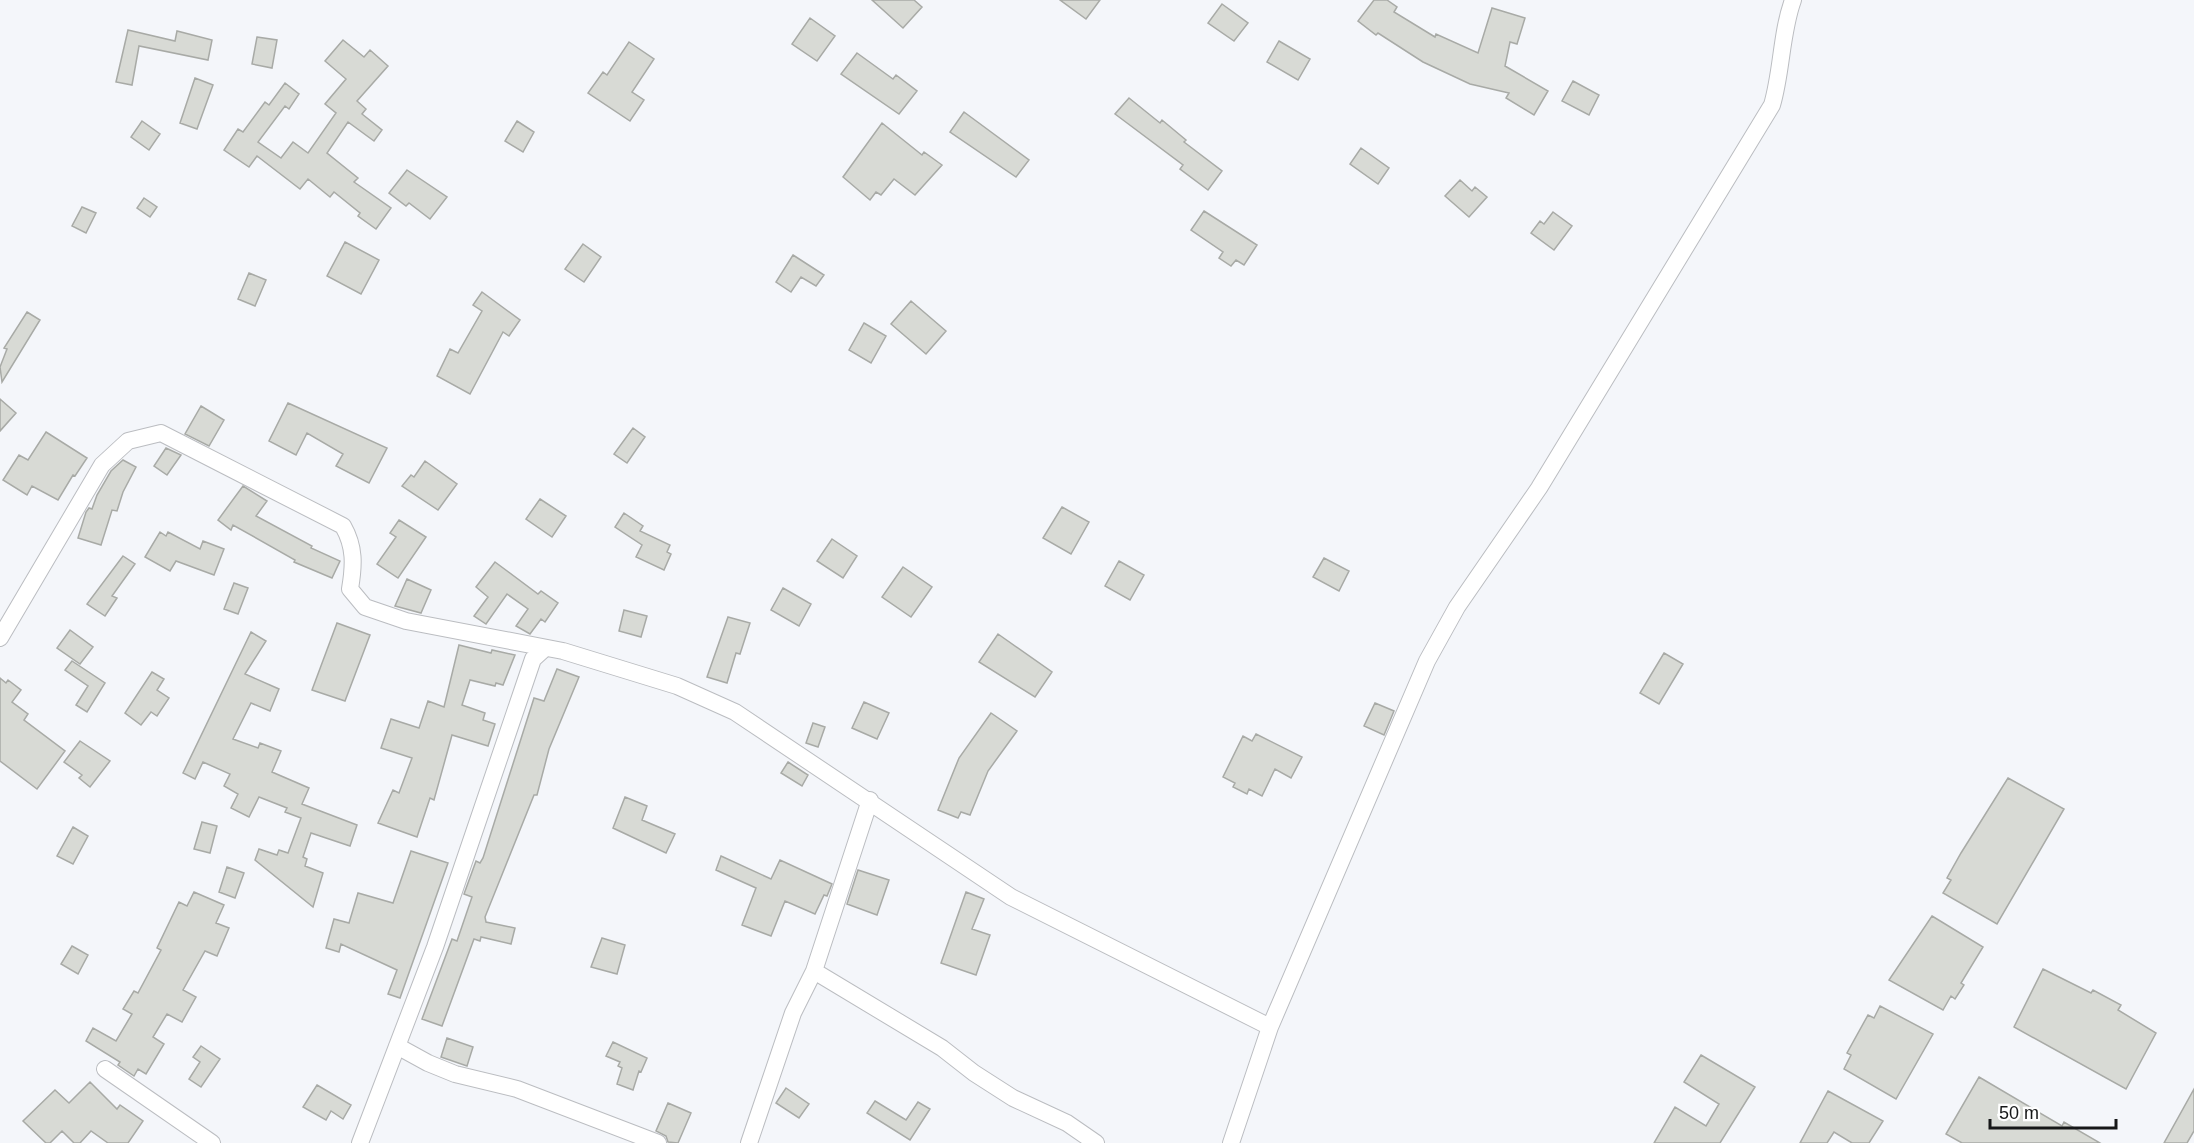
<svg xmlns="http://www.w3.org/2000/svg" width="2194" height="1143" font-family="Helvetica,sans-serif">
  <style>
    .building { fill: #d8dad5; stroke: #a8aaa6; stroke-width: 1.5 }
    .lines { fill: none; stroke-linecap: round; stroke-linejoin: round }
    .street-casing { stroke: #bbbdc1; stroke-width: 18 }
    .street { stroke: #fff; stroke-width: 16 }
  </style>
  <rect width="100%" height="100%" fill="#f4f6fa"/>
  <!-- building -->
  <path class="building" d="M872 0H914L922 7 903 28Z
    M1060 0H1100L1086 19Z
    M1374 0H1387L1397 7 1394 12 1435 37 1436 34 1478 53 1492 8 1525 18 1517 44 1510 42 1505 66 1548 91 1534 115 1506 98 1509 93 1470 84 1423 62 1378 33 1376 35 1358 21Z
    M1222 4 1248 23 1234 41 1208 23Z
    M810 18 835 36 817 61 792 44Z
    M128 30 175 41 177 31 212 40 208 60 139 46 132 85 116 82Z
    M257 37 277 40 272 68 252 64Z
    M343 40 364 57 370 50 388 66 357 101 366 109 362 114 382 130 374 141 348 122 327 153 358 178 354 182 391 208 376 229 358 216 360 213 334 192 330 197 308 179 300 189 257 156 249 167 224 150 238 129 243 132 265 102 269 105 285 83 299 94 289 109 285 106 258 142 281 158 293 142 308 153 336 113 325 104 346 79 325 61Z
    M1279 41 1310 59 1298 80 1267 62Z
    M629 42 654 59 632 92 644 100 630 121 588 93 603 72 607 75Z
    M857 53 893 79 896 75 917 91 899 114 841 74Z
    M195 78 213 85 197 129 180 123Z
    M1573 81 1599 95 1589 115 1562 101Z
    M1129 98 1160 123 1162 120 1186 140 1184 142 1222 171 1208 190 1180 169 1183 165 1115 114Z
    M964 112 1029 160 1016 177 950 132Z
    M142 121 160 134 149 150 131 137Z
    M517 121 534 132 523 152 505 141Z
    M882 123 922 155 924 152 942 165 915 195 894 179 881 195 876 192 870 200 843 177Z
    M1361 148 1389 168 1378 184 1350 164Z
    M407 170 447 197 430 219 409 203 406 206 389 193Z
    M1460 180 1472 191 1475 187 1487 197 1469 217 1445 196Z
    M144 198 157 207 150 217 137 208Z
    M82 207 96 213 86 233 72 226Z
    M1204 211 1257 245 1244 265 1236 260 1231 266 1219 258 1223 252 1191 230Z
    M1553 212 1572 226 1554 250 1531 233 1540 221 1544 224Z
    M345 242 379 260 361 294 327 276Z
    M583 244 601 257 584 282 565 269Z
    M793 255 824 275 816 286 801 277 791 292 776 282Z
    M249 273 266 280 255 306 238 299Z
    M482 292 520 320 509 336 503 332 470 394 437 376 450 349 458 353 482 311 473 305Z
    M911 301 946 331 926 354 891 324Z
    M27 312 40 320 2 382 0 367 7 349 4 348Z
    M864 323 886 336 871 363 849 350Z
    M0 399 16 413 0 431Z
    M288 403 387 448 369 483 336 466 343 454 307 433 296 455 269 441Z
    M201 406 224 420 209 446 185 434Z
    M633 428 645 437 627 463 614 454Z
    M46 432 87 458 75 476 73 475 58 500 32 486 27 495 3 480 19 455 28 460Z
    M166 448 181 455 167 475 154 466Z
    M123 460 136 467 123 492 117 511 112 510 101 545 78 538 86 512 89 508 92 509 97 495 111 471Z
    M425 461 457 484 438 510 402 486 411 475 414 477Z
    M243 486 267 501 256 516 312 546 311 548 340 561 332 578 294 562 295 560 233 525 231 530 218 520Z
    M540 499 566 516 552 537 526 519Z
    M1062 507 1089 522 1071 554 1043 538Z
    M624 513 643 526 640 531 670 545 667 552 671 554 664 570 636 557 642 545 615 527Z
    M399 520 426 537 398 578 377 564 396 537 390 533Z
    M160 532 166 536 168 532 200 549 203 541 224 549 214 575 176 561 170 571 145 557Z
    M832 539 857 556 843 578 817 561Z
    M123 556 135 564 112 596 117 598 105 616 87 604Z
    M1324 558 1349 571 1339 591 1313 577Z
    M1119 561 1144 575 1130 600 1105 586Z
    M495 562 538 594 541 591 558 603 545 622 541 619 530 634 516 626 528 609 507 594 486 624 474 616 488 597 476 587Z
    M903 567 932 587 911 617 882 597Z
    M407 579 431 590 421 613 395 606Z
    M234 583 248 588 238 614 224 609Z
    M783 588 811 604 799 626 771 610Z
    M624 610 647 616 641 637 619 631Z
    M728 617 750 623 740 654 736 653 727 683 707 677Z
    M337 623 370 635 345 701 312 690Z
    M70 630 93 647 80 664 57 648Z
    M251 632 266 641 245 674 279 689 270 711 251 703 233 739 258 748 260 743 281 751 272 772 309 788 302 804 357 825 350 846 311 833 303 857 307 859 305 866 323 873 313 907 255 860 259 849 277 855 279 850 288 853 301 818 285 812 287 808 259 797 249 817 231 808 238 794 224 786 230 774 203 762 195 779 183 773Z
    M998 634 1052 672 1035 697 979 662Z
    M459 645 491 653 492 650 515 655 503 685 496 683 495 686 470 680 462 705 485 713 483 720 495 724 488 746 452 735 434 800 430 798 417 837 378 823 393 790 399 793 412 758 381 748 391 719 419 728 428 701 444 707Z
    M1664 653 1683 664 1659 704 1640 693Z
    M72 661 105 683 87 712 76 705 88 686 65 670Z
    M557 669 579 677 549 749 537 795H534L485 917 486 922 515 928 511 944 481 937 480 941 474 939 442 1026 422 1019 452 939 457 941 472 897 464 894 476 861 480 863 483 858 534 698 544 701Z
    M152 672 164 679 157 690 169 698 157 716 151 712 141 725 125 713Z
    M0 678 6 683 8 680 21 690 12 702 28 714 24 720 65 751 37 789 0 761Z
    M864 702 889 713 877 739 852 728Z
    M1375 703 1394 711 1384 735 1364 726Z
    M991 713 1017 731 988 771 970 815 961 812 958 818 938 810 959 758Z
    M813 723 825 727 818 747 806 743Z
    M1256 734 1302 757 1291 778 1275 769 1262 796 1249 789 1247 794 1233 787 1235 783 1223 777 1243 736 1252 741Z
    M80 741 110 761 90 787 79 778 82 775 64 762Z
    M788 762 808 775 802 786 781 773Z
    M2008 778 2064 809 1997 924 1943 893 1951 880 1947 878 1961 853Z
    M625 797 647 806 642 820 675 834 666 853 613 828Z
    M202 822 217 826 210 853 194 849Z
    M73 827 88 836 73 864 57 856Z
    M411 851 448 863 400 998 388 994 397 970 341 944 339 952 326 948 334 919 349 923 358 893 393 903Z
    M721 856 771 879 780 860 832 884 827 896 824 895 815 914 785 901 771 936 742 925 756 888 716 870Z
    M227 867 244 873 235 898 219 892Z
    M858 870 889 880 877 915 847 904Z
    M194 892 224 905 216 923 229 928 217 956 205 951 183 990 196 997 182 1022 167 1014 153 1037 164 1044 146 1074 138 1069 134 1076 118 1065 120 1062 86 1041 93 1028 116 1041 132 1014 123 1009 134 991 138 993 161 950 157 948 179 902 187 906Z
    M966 892 984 899 972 929 990 935 976 975 941 963Z
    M1932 916 1983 947 1961 983 1964 985 1955 999 1951 996 1943 1010 1889 980Z
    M602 938 625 945 617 974 591 967Z
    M72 946 88 955 78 974 61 964Z
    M2043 969 2091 993 2093 990 2121 1005 2118 1010 2156 1033 2126 1089 2014 1027Z
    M1880 1006 1933 1034 1896 1099 1844 1069 1851 1055 1847 1053 1868 1015 1874 1018Z
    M447 1038 473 1047 467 1066 441 1057Z
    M613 1042 647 1058 641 1072 639 1071 633 1090 617 1084 622 1068 618 1066 620 1062 606 1056Z
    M201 1046 220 1059 201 1087 189 1079 200 1062 193 1057Z
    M1701 1055 1755 1087 1720 1143H1654L1675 1107 1706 1126 1719 1104 1684 1082Z
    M1979 1077 2062 1126 2064 1122 2100 1143H1962L1946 1134Z
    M90 1082 117 1109 120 1105 143 1121 128 1143H108L91 1131 80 1143H74L62 1131 50 1143H46L23 1121 55 1090 69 1103Z
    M317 1085 351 1105 343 1119 331 1111 326 1120 303 1107Z
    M786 1088 809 1104 799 1118 776 1103Z
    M2194 1089V1131L2187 1143H2164Z
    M1828 1091 1883 1121 1869 1143H1852L1834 1132 1827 1143H1800Z
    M875 1101 906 1120 918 1102 930 1109 910 1140 867 1113Z
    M668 1103 691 1113 678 1143 668 1142 666 1136 656 1131Z"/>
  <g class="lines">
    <defs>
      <path id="street" d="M0 638 102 465 128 441 161 433 343 526C355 547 354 565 350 589L365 607 406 621 563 651 677 686 735 712 1011 897 1270 1027
        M814 971 942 1048 974 1073 1013 1098 1067 1123 1096 1143
        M397 1046 428 1063 455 1074 517 1089 658 1143
        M105 1069 212 1143
        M360 1143 435 947 533 659 544 649
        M749 1143 793 1013 814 971 870 800
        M1231 1143 1270 1027 1427 661 1457 607 1539 488 1772 105C1782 71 1781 33 1793 0"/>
    </defs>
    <!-- street casing -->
    <use href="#street" class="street-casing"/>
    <!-- street -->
    <use href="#street" class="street"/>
  </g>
  <!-- scale -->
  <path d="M1990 1119v9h126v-9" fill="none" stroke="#161718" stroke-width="3"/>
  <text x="1999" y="1119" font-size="18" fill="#161718" stroke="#ffffff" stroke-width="4.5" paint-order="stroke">50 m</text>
</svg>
